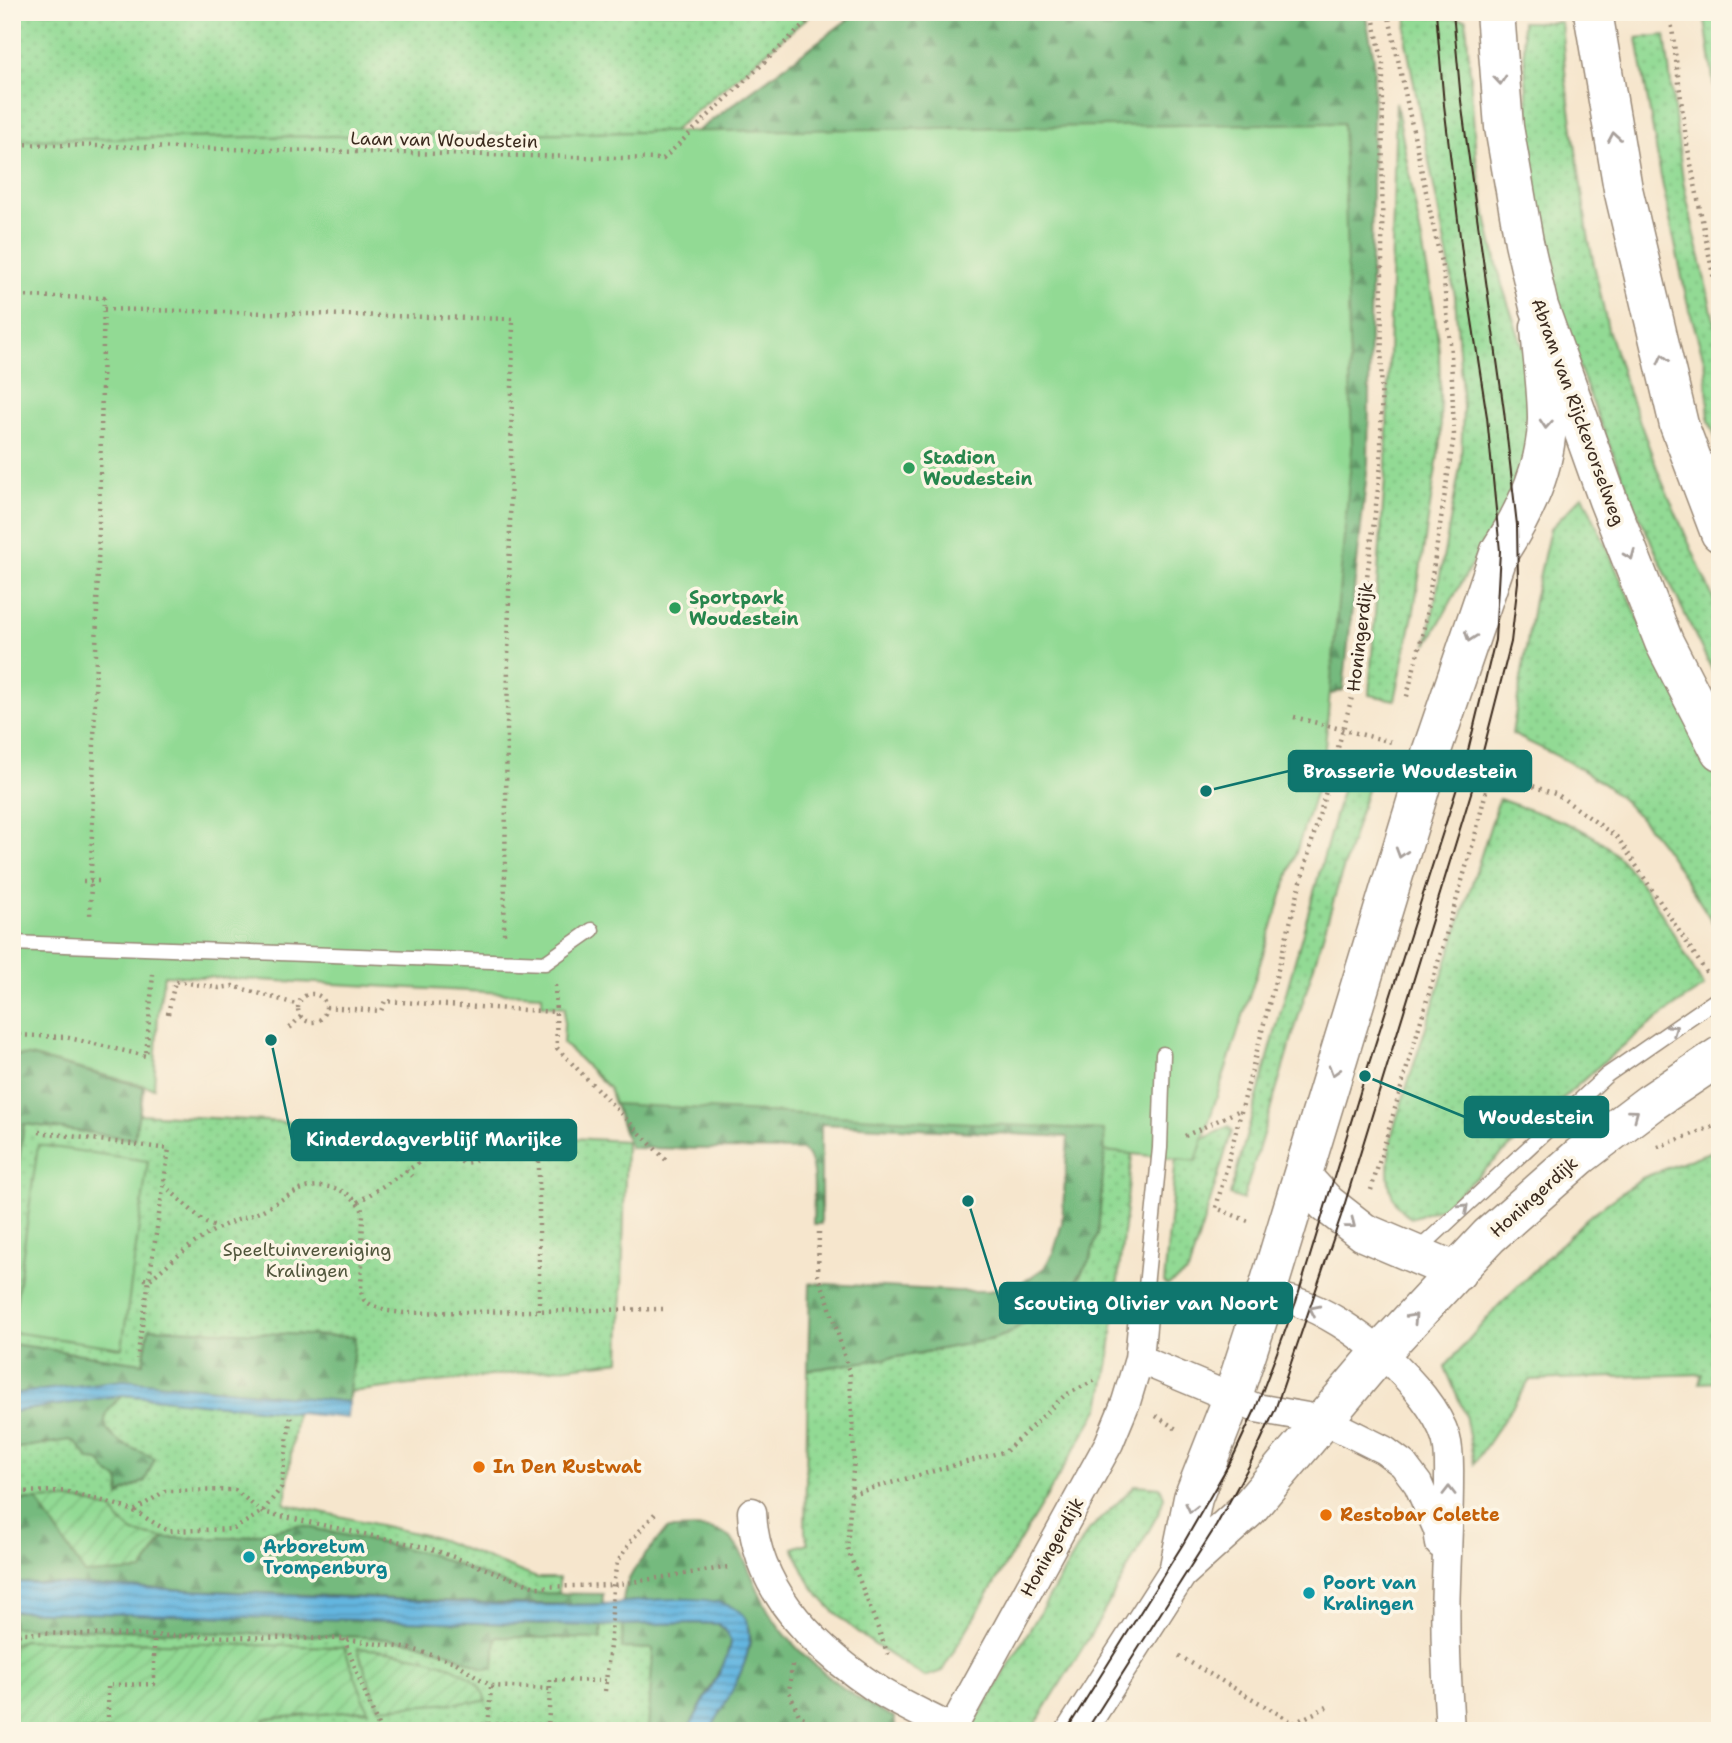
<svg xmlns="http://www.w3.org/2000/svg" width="1732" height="1743" font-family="'Shantell Sans',sans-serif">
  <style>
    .grass { fill: url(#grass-dots); stroke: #668259; stroke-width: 2 }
    .forest { fill: url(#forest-firs); stroke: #58724e; stroke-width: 2 }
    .garden { fill: url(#garden-furrows); stroke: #668259; stroke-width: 2 }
    .pitch { fill: #92da94; stroke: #668259; stroke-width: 2 }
    .water { fill: url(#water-rules); stroke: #50707f; stroke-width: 2 }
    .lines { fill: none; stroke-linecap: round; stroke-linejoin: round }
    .lane-casing { stroke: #988876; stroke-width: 17 }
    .street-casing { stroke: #988876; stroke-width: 31 }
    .secondary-casing { stroke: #988876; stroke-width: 41 }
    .primary-casing { stroke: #988876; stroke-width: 41 }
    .path { stroke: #988876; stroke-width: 4.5; stroke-dasharray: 2 5; stroke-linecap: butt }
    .lane { stroke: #fff; stroke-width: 14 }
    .street { stroke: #fff; stroke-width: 28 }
    .secondary { stroke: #fff; stroke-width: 38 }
    .primary { stroke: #fff; stroke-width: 38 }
    .tram { stroke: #3b2a1e; stroke-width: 2 }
    .oneway { stroke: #a79f9a }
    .leisure-dot { fill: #2e9e5b; stroke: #fcf5e5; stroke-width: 2.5 }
    .food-dot { fill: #e8710a; stroke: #fcf5e5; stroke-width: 2.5 }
    .culture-dot { fill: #0f9aa8; stroke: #fcf5e5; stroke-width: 2.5 }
    .labels { text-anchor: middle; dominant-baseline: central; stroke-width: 7; stroke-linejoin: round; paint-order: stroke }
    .street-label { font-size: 18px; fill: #3b2a1e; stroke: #fcf5e5 }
    .leisure-label { font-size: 18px; font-weight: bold; fill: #27864d; stroke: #fcf5e5; text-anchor: start }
    .park-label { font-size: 18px; fill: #51563c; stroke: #fcf5e5 }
    .food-label { font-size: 18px; font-weight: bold; fill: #c56008; stroke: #fcf5e5; text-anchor: start }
    .culture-label { font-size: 18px; font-weight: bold; fill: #0d838f; stroke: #fcf5e5; text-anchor: start }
    .leader { fill: none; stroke: #0f766e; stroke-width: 2.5 }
    .callout-dot { fill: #0f766e; stroke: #fcf5e5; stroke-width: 2.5 }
    .callout { fill: #0f766e; stroke: #0f766e; stroke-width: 2.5 }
    .callout-label { font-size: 19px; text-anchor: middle; font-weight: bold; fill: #fff }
  </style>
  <defs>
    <pattern id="grass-dots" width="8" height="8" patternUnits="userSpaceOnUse" patternTransform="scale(1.75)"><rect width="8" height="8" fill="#92da94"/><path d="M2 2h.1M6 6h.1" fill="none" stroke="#7fbb7f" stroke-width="1.8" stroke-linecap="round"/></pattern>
    <pattern id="forest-firs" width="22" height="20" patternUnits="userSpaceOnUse" patternTransform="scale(1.75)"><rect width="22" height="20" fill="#75ba7e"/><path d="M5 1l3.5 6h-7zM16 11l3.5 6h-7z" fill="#619767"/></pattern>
    <pattern id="garden-furrows" width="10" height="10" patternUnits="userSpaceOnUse" patternTransform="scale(1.75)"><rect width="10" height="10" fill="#92da94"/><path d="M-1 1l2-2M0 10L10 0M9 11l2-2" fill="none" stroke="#7fbb7f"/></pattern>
    <pattern id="water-rules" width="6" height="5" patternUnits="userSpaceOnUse" patternTransform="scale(1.75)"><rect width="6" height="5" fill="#64b6e0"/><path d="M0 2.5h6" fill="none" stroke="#5494b5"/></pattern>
  </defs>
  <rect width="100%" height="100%" fill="#fcf5e5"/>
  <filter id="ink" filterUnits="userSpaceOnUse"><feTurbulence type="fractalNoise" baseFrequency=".0143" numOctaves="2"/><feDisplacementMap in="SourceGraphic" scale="14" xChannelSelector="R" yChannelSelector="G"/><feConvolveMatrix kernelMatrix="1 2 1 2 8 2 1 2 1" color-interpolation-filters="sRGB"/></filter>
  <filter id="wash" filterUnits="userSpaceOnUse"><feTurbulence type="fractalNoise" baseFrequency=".00686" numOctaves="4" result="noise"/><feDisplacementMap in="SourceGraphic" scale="28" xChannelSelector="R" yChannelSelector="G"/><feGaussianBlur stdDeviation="1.57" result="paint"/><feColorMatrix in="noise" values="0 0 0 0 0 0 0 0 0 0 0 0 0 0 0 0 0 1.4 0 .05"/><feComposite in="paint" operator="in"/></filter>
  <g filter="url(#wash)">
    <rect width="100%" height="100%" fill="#f6e6cd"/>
    <!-- grass -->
    <path class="grass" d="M12 12H814L656 145 12 142Z
      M1704 12H1720V131Z
      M1407 16 1466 19 1476 157 1488 226 1502 285 1524 351 1535 430 1517 500 1489 533 1427 645 1461 462 1463 407 1455 296 1406 42Z
      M1522 22H1561L1566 81 1589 241 1608 329 1626 385 1661 479 1720 614V686C1670 586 1623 485 1584 380 1574 351 1559 321 1552 291 1531 203 1529 112 1522 22Z
      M1665 35 1683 181 1720 348V449L1709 421 1706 367 1687 301 1661 177 1637 38Z
      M1396 102 1434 307 1439 351 1441 436 1414 610 1395 700 1369 695 1386 465Z
      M1583 495 1648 640 1720 781V934C1687 883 1658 828 1610 789 1581 766 1545 750 1512 734L1534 600 1550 529Z
      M1350 762 1373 770 1243 1200 1230 1195Z
      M1499 799C1528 810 1580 824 1603 843 1648 880 1675 938 1704 987 1606 1048 1529 1135 1441 1208L1411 1218C1381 1200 1387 1159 1393 1130Z
      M12 1056 144 1087 139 1114 626 1141 620 1361 350 1392 348 1402 123 1380V1395L296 1413 285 1504 433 1537 537 1578H559V1594H603L602 1615 695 1623 687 1731H12Z
      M1229 1126 1232 1131 1188 1272 1168 1285 1164 1284 1176 1156 1181 1150Z
      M1135 1128 1109 1361 1100 1407 942 1671 925 1677C884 1652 838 1624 810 1583 803 1572 799 1559 793 1548L808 1543 805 1532 808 1370 910 1355 993 1339 1008 1334 1071 1288 1080 1277 1098 1233 1105 1130Z
      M1720 1148V1382L1699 1383 1702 1374 1530 1380 1474 1464 1465 1414 1445 1367 1497 1307 1587 1218 1642 1178Z
      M1136 1485 1160 1487 1164 1497 1159 1512 1096 1626 1031 1731H970L1088 1531Z"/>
    <!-- forest -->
    <path class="forest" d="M858 12H1365L1374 58 1368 463 1343 690 1332 694 1314 682 673 149Z
      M12 1056H30L144 1087 134 1139 24 1124 12 1209Z
      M609 1088 1081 1093 1105 1130V1151L1098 1233 1090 1259 1071 1288 1008 1334 993 1339 910 1355 808 1370 810 1283 957 1291H989L1022 1283 1044 1268 1054 1251 1062 1223 1068 1137 821 1124V1224H813C813 1204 819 1161 802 1150L630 1148Z
      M149 1328 355 1337 348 1402 123 1380 12 1394V1344L143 1363Z
      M123 1395C80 1430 124 1445 155 1458L145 1481 123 1492 119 1497 120 1484 118 1478 110 1475 99 1461 90 1460 77 1444 70 1440 12 1449V1412Z
      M12 1500H37L85 1574 142 1571 164 1538H238L298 1525 429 1554 528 1593 603 1594 601 1639 496 1637 494 1668 484 1669 452 1654 415 1642 366 1637 14 1627 12 1625V1611L598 1626 599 1605 489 1603 12 1582Z
      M667 1529C685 1529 710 1525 726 1535 744 1547 756 1590 768 1610 793 1653 849 1698 894 1717L896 1731H710C724 1703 745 1674 750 1642 758 1586 656 1600 623 1602 624 1573 650 1551 667 1529Z
      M695 1623 718 1624 728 1634 730 1641 726 1659 687 1731H648L653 1649 622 1648 623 1625Z"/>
    <!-- garden -->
    <path class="garden" d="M56 1499 83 1501 112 1510 122 1523 134 1533 163 1538 142 1571 85 1574 37 1500Z
      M23 1640 344 1647 368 1710 264 1719 269 1731H12V1645Z
      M357 1648C394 1651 476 1659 486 1701L379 1708Z"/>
    <!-- pitch -->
    <path class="pitch" d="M1343 123 1352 448 1323 769 1196 1161 1105 1151 1104 1130 614 1104 609 1088 563 1043 565 1007 542 1005V995L164 975 158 1014 154 1088 30 1056 12 1055V140Z
      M38 1145 148 1161 122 1348 12 1332Z"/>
    <!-- water -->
    <path class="water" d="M123 1380 348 1402 347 1418 123 1395 12 1412V1394Z
      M12 1582C134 1588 256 1594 379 1599 453 1602 527 1607 602 1604 635 1603 717 1588 742 1614 767 1641 724 1704 710 1731H687C697 1712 730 1661 730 1642 730 1634 724 1628 718 1624L695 1623 599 1626 12 1611Z"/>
  </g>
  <g filter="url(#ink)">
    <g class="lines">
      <defs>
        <path id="lane" d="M12 943 545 963 592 930
          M1417 1251 1607 1075 1720 997
          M1143 1316 1160 1148 1163 1054"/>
        <path id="street" d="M1266 1295C1276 1297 1287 1299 1297 1302 1348 1318 1430 1386 1446 1438 1450 1452 1449 1467 1449 1481 1449 1515 1447 1548 1446 1582 1444 1631 1447 1682 1450 1731
          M1139 1359 1256 1408 1324 1420 1384 1450 1403 1464 1418 1484 1438 1530 1440 1544
          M752 1512C755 1590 815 1648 877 1689 900 1704 928 1716 952 1729
          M951 1731 1109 1443 1126 1402 1139 1359 1143 1316"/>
        <path id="secondary" d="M1302 1177 1327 1204 1363 1232 1457 1272
          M1178 1572 1193 1498 1232 1399 1266 1295 1431 753 1500 551C1525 512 1547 467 1547 419 1547 389 1542 358 1540 327
          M1076 1731 1178 1572 1248 1509 1381 1352 1489 1236 1580 1156 1650 1103 1720 1056"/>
        <path id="primary" d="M1495 12 1504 127 1524 242 1539 307 1608 500 1664 642 1720 751
          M1593 12 1623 189 1679 425 1720 533"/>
      </defs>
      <!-- lane casing -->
      <use href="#lane" class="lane-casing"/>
      <!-- street casing -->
      <use href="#street" class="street-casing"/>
      <!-- secondary casing -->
      <use href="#secondary" class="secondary-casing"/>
      <!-- primary casing -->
      <use href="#primary" class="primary-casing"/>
      <!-- path -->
      <path class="path" d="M1388 12 1443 272 1451 353 1454 435 1424 628 1406 700
        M1637 12 1670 14 1694 12
        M1670 12 1686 139 1720 310
        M12 144 663 159 817 12
        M12 296 104 298 90 919
        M104 309 513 319 504 937
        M1294 717 1395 743
        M1467 763 1558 795 1618 838 1708 975
        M83 881H99
        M555 985 557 1048 666 1160
        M298 1008a14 14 0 1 1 28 0a14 14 0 1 1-28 0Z
        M326 1007 381 1011 385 1001 556 1012
        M168 1014 175 981 219 988 233 986 299 1005
        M290 1028 301 1016
        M12 1035 65 1037 146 1056 153 974
        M39 1132 169 1149 137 1359
        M1185 1136 1240 1110
        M1658 1147 1720 1124
        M406 1170 415 1180
        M164 1185 204 1222 218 1228
        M1371 1190 1474 840 1491 771
        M358 1202 436 1152 464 1163 472 1162 494 1150 510 1149 523 1153 571 1152
        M1248 1221 1216 1208 1300 885 1352 697 1381 465 1383 64 1372 12
        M819 1232 818 1275 828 1301 850 1375 854 1457 847 1548 889 1657
        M144 1279 149 1280C171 1262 193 1241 219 1228 231 1221 246 1218 259 1212 274 1205 288 1194 303 1189 326 1181 353 1190 363 1212L361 1292 364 1300 371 1305 388 1311 404 1313 663 1309
        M1174 1307 1216 1295 1228 1287
        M539 1310V1153
        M1156 1416 1178 1430
        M12 1492 64 1491 111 1503 134 1511 165 1491 235 1490 262 1512 429 1548 535 1587 613 1585 729 1567
        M851 1494 1006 1451 1065 1395 1098 1379
        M134 1511 168 1531 234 1529 262 1512 281 1488 291 1413
        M12 1637 23 1633 344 1639 412 1649 455 1662 491 1686 550 1689 548 1731
        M344 1639 380 1731
        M1179 1656 1294 1723 1327 1707
        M792 1665 789 1692 799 1715 825 1731
        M550 1689V1680L606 1681
        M605 1691 611 1636 613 1585 617 1563 630 1542 658 1510
        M108 1731V1685L154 1684V1636
        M419 1731 489 1724 556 1725
        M488 1731 491 1686"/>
      <!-- lane -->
      <use href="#lane" class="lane"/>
      <!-- street -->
      <use href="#street" class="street"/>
      <!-- secondary -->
      <use href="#secondary" class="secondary"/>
      <!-- primary -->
      <use href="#primary" class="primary"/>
      <!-- tram -->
      <path class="tram" d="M1066 1731 1183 1544 1233 1457 1256 1408 1296 1302 1365 1076 1465 763 1495 640 1500 551 1487 417 1464 269 1444 105 1436 12
        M1086 1731 1216 1526 1249 1466 1275 1410 1341 1216 1479 767 1511 642 1518 582 1517 525 1504 411 1461 101 1453 12"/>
    </g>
    <!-- one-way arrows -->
    <defs><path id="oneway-chevron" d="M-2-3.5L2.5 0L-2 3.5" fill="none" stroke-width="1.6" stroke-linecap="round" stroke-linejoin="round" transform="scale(1.75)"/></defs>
    <g class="oneway">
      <use href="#oneway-chevron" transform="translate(1500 80) rotate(85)"/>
      <use href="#oneway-chevron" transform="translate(1614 137) rotate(-100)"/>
      <use href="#oneway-chevron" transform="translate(1663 359) rotate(-103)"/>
      <use href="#oneway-chevron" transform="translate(1546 424) rotate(94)"/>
      <use href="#oneway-chevron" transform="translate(1630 555) rotate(68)"/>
      <use href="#oneway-chevron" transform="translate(1470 637) rotate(109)"/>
      <use href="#oneway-chevron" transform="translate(1401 853) rotate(107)"/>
      <use href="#oneway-chevron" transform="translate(1673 1029) rotate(-35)"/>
      <use href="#oneway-chevron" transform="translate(1334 1071) rotate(107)"/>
      <use href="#oneway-chevron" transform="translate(1634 1114) rotate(-37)"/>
      <use href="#oneway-chevron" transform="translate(1464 1208) rotate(-43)"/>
      <use href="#oneway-chevron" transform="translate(1351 1224) rotate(38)"/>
      <use href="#oneway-chevron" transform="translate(1314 1310) rotate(-154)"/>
      <use href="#oneway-chevron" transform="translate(1413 1318) rotate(-46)"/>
      <use href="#oneway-chevron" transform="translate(1449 1491) rotate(-90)"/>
      <use href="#oneway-chevron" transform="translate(1191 1508) rotate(103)"/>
    </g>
  </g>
  <!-- markers -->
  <g class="leisure-dot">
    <circle cx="909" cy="468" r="7"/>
    <circle cx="675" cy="608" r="7"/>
  </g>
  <g class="food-dot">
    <circle cx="479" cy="1467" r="7"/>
    <circle cx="1326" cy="1515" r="7"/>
  </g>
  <g class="culture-dot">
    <circle cx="249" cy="1557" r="7"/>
    <circle cx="1309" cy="1593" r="7"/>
  </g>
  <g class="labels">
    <!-- street labels -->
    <g class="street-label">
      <text transform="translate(444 140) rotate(1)">Laan van Woudestein</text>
      <text transform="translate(1578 412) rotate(70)">Abram van Rijckevorselweg</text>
      <text transform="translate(1360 637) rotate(-83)">Honingerdijk</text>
      <text transform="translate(1534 1197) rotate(-42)">Honingerdijk</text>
      <text transform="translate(1052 1547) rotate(-61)">Honingerdijk</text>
    </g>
    <!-- leisure labels -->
    <g class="leisure-label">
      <text x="923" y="458">Stadion<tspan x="923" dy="21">Woudestein</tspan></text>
      <text x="689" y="598">Sportpark<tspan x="689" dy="21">Woudestein</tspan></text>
    </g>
    <!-- park labels -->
    <g class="park-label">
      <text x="307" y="1250">Speeltuinvereniging<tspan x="307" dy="21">Kralingen</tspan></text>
    </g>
    <!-- food labels -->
    <g class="food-label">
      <text x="493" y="1467">In Den Rustwat</text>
      <text x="1340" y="1515">Restobar Colette</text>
    </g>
    <!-- culture labels -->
    <g class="culture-label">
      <text x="263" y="1547">Arboretum<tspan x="263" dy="21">Trompenburg</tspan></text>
      <text x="1323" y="1583">Poort van<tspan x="1323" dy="21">Kralingen</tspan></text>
    </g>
  </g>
  <!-- callouts -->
  <path class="leader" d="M1206 791L1289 771M1365 1076L1465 1117M271 1040L292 1140M968 1201L1000 1303"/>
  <g class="callout-dot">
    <circle cx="1206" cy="791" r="7"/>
    <circle cx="1365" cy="1076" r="7"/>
    <circle cx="271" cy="1040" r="7"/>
    <circle cx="968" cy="1201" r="7"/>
  </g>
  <g class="callout">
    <rect x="1289" y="751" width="242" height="40" rx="7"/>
    <rect x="1465" y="1097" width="143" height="40" rx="7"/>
    <rect x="292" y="1120" width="284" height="40" rx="7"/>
    <rect x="1000" y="1283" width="292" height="40" rx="7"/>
  </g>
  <g class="callout-label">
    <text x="1410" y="778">Brasserie Woudestein</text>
    <text x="1536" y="1124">Woudestein</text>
    <text x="434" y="1146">Kinderdagverblijf Marijke</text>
    <text x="1146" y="1310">Scouting Olivier van Noort</text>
  </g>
  <!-- margin -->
  <rect width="1732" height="1743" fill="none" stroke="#fcf5e5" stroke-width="42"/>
</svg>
